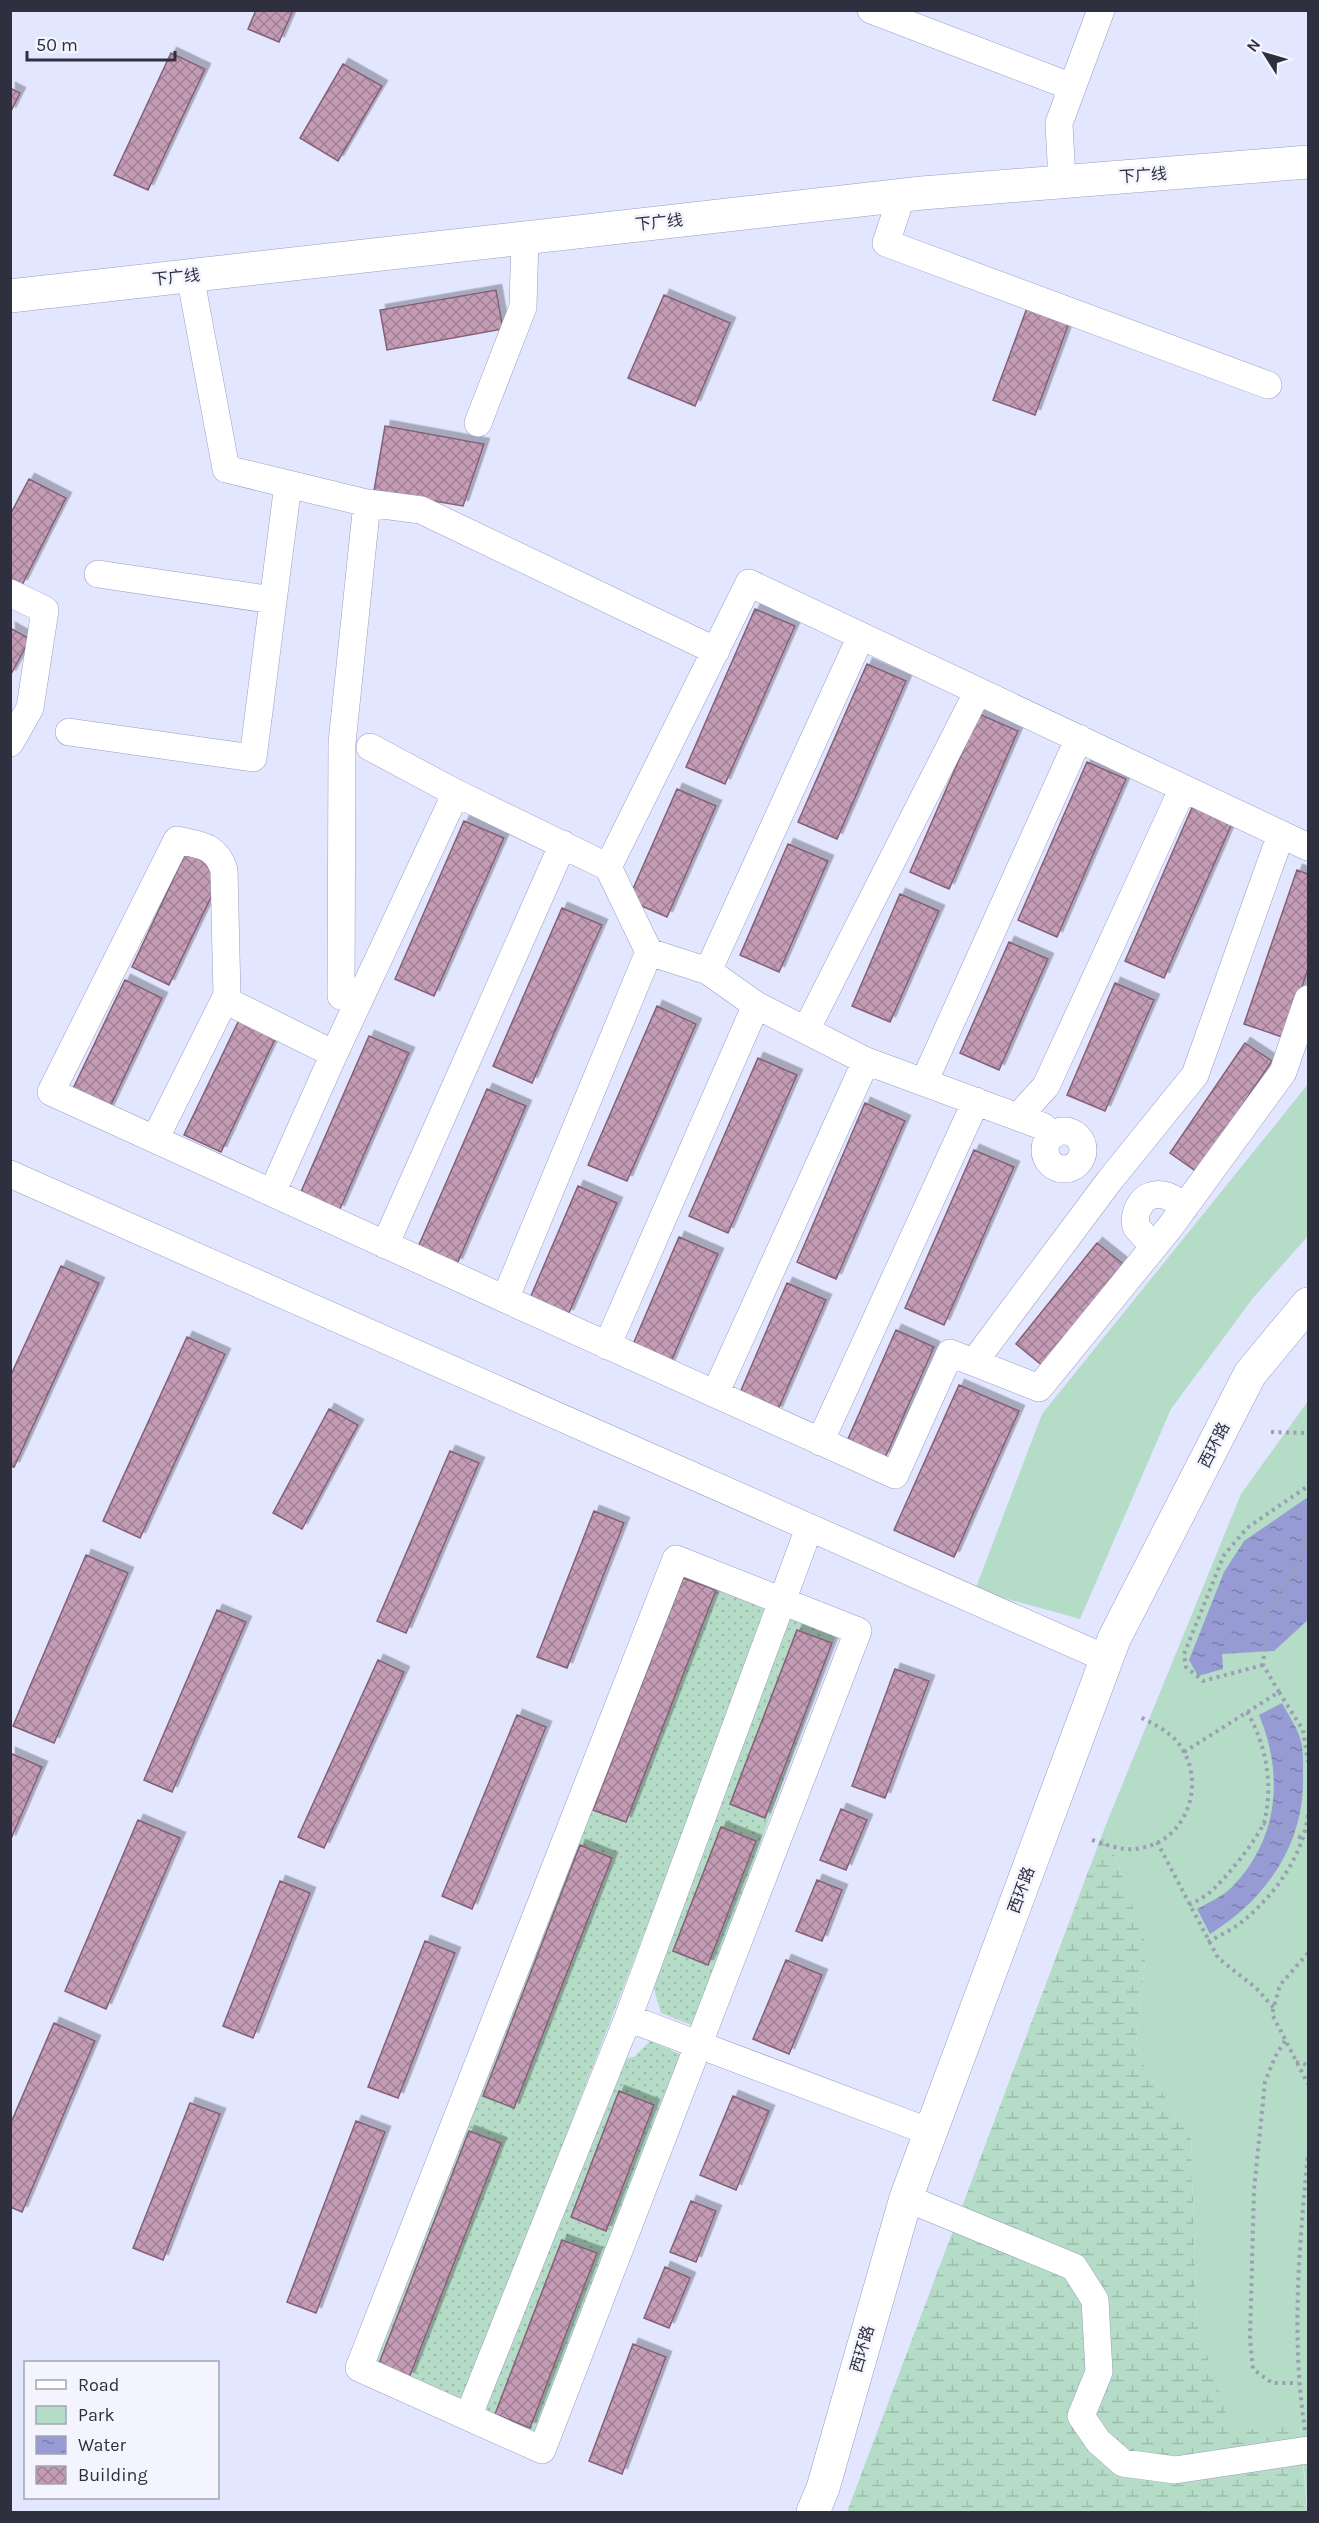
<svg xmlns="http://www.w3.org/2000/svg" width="1319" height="2523" font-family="Karla,'Noto Sans SC',sans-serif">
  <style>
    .grass { fill: url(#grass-dots); fill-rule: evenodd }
    .wetland { fill: url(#wetland-marsh) }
    .green { fill: #b5dcc7 }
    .water { fill: url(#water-ripples) }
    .building { fill: url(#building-cross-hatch); stroke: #846077; stroke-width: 1.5; filter: url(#shadow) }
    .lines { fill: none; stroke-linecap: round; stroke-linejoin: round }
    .minor-casing { stroke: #999dc4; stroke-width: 28 }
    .major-casing { stroke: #999dc4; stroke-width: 34 }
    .path { stroke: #9c9eb3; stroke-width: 4; stroke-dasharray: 3 4.5; stroke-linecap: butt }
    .minor { stroke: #fff; stroke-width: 27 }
    .major { stroke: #fff; stroke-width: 33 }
    .labels { text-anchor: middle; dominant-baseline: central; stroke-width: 5; stroke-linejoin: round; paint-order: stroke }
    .street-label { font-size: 16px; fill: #2e2f3f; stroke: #f3f4fd }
  </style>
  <defs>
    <pattern id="grass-dots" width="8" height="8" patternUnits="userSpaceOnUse" patternTransform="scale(1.5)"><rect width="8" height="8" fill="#b5dcc7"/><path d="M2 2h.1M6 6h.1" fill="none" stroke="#9cbdac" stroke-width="1.8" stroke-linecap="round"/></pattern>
    <pattern id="wetland-marsh" width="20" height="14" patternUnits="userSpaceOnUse" patternTransform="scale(1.5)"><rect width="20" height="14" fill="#b5dcc7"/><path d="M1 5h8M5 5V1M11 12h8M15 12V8" fill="none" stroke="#9cbdac"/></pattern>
    <pattern id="water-ripples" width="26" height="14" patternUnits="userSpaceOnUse" patternTransform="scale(1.5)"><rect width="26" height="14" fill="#979bd3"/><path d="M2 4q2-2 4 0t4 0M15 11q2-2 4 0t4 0" fill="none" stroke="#7c7fad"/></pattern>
    <pattern id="building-cross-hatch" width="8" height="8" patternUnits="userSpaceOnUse" patternTransform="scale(1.5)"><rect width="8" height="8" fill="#c59cb5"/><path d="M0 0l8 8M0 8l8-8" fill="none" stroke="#a08095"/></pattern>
    <filter id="shadow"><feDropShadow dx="5.5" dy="-5.5" stdDeviation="0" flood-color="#0004"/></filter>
  </defs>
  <rect width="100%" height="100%" fill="#e3e6ff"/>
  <!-- grass -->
  <path class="grass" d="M681 1573 769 1611 461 2407 372 2368ZM683 1578 716 1590 593 1809ZM580 1845 612 1858 514 2108 483 2095ZM469 2131 501 2143 410 2378 379 2366Z
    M795 1611 838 1629 694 2026 661 2013 654 1989 647 1985 784 1620ZM832 1643 765 1817 730 1804ZM721 1828 756 1841 708 1965 673 1951Z
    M650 2041 682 2055 536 2439 479 2414 618 2059 634 2057ZM619 2091 654 2105 605 2230 571 2217ZM562 2240 597 2254 530 2428 495 2414Z"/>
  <!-- wetland -->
  <path class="wetland" d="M1105 1827 1147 1946 1135 2052 1191 2135 1197 2325 1300 2425 1307 2512H847Z"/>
  <!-- green -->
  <path class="green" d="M1308 1084V1236L1253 1298 1171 1409 1080 1619 975 1590 1042 1414Z
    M1308 1401V2512L1300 2425 1232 2431 1197 2325 1191 2135 1135 2052 1147 1946 1105 1827 1241 1494Z"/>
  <!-- water -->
  <path class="water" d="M1308 1497V1620L1274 1651 1222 1654 1223 1669 1198 1676 1189 1660 1224 1572 1244 1541Z
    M1282 1703C1287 1713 1295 1724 1299 1735 1304 1747 1303 1763 1303 1776 1305 1843 1266 1900 1210 1934L1197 1909C1208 1903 1223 1896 1232 1887 1279 1839 1284 1774 1259 1715Z"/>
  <!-- building -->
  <path class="building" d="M256 10H293L279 42 248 29Z
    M171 53 205 69 148 190 114 175Z
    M343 64 382 86 338 161 300 138Z
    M10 88 20 93 10 113Z
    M496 290 503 329 387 350 380 310Z
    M664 295 730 323 695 406 628 378Z
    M1027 308 1069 323 1035 415 993 400Z
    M385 426 484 444 463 506 374 491Z
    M29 479 66 498 22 585 10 579V515Z
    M755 609 795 626 725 784 686 767Z
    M10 628 30 639 10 676Z
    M867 664 906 681 837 839 798 822Z
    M979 714 1018 731 949 889 910 872Z
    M1087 762 1126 779 1057 937 1018 920Z
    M677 789 716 806 667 917 628 900Z
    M1194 803 1233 821 1164 978 1125 961Z
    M464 821 504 838 434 996 395 979Z
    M788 844 828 861 779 972 740 955Z
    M186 852 224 870 169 985 132 967Z
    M1297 870 1308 874V969L1285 1038 1244 1024Z
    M900 894 939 911 890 1022 852 1006Z
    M562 908 602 925 532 1083 493 1066Z
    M1009 942 1048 959 999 1070 960 1053Z
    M125 980 162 998 107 1113 70 1095Z
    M1115 983 1154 1000 1105 1111 1067 1095Z
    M657 1006 696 1024 627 1181 588 1165Z
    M239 1020 276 1037 221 1152 184 1135Z
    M369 1036 409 1053 339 1211 300 1194Z
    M1245 1043 1272 1061 1197 1172 1170 1153Z
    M758 1058 797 1075 728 1233 689 1216Z
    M487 1089 526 1106 457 1264 418 1247Z
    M865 1103 905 1121 836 1279 797 1262Z
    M974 1150 1014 1167 944 1325 905 1308Z
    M578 1186 617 1203 568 1315 530 1298Z
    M679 1237 718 1254 669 1366 631 1349Z
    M1097 1243 1131 1270 1050 1372 1016 1344Z
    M61 1266 99 1283 14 1467 10 1466V1377Z
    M787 1283 826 1300 777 1412 739 1395Z
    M896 1330 934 1347 885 1458 847 1441Z
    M187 1337 225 1354 140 1538 103 1521Z
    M959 1385 1019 1411 954 1557 894 1530Z
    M329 1409 358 1425 302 1529 273 1513Z
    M450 1451 479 1463 406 1633 377 1621Z
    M594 1511 624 1523 567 1668 537 1657Z
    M86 1555 128 1573 54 1743 13 1726Z
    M683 1578 716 1590 626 1822 593 1810Z
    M217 1610 246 1622 172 1792 144 1780Z
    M797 1630 832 1643 765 1818 730 1804Z
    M378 1660 404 1672 324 1848 298 1837Z
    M895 1669 929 1681 885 1798 852 1786Z
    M517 1715 546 1727 472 1909 442 1896Z
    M10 1753 42 1767 10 1841Z
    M841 1809 867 1820 846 1870 820 1860Z
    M138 1820 180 1838 106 2009 65 1991Z
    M721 1827 756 1841 708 1965 673 1951Z
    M580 1845 612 1858 514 2108 483 2096Z
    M817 1880 842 1890 822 1941 796 1931Z
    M280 1881 310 1893 253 2038 223 2026Z
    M425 1941 455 1953 398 2098 368 2087Z
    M786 1960 822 1975 789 2054 753 2039Z
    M54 2023 95 2041 22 2212 10 2207V2125Z
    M619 2091 654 2105 606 2231 571 2217Z
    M733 2096 769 2111 736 2190 700 2175Z
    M190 2103 220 2114 163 2260 133 2248Z
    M356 2121 385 2132 316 2313 287 2302Z
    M469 2131 501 2143 409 2378 378 2366Z
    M691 2201 716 2211 696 2262 670 2252Z
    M562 2240 597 2253 530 2428 495 2414Z
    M665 2267 690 2278 669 2328 644 2318Z
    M633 2344 666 2357 622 2474 589 2461Z"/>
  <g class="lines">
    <defs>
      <path id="minor" d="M871 10 1072 87
        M1062 181 1059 123 1101 10
        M902 195 886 243 1268 385
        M190 275 226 469 367 503 421 510 716 651
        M478 423 523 307 525 237
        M98 574 273 600
        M10 593 45 610 30 708 10 743
        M69 732 253 758 288 484
        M456 793 608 867
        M708 971 861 636
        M341 996 342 743 367 503
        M225 1000 334 1054 272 1193
        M806 1030 978 691
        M334 1054 456 793 370 747
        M924 1082 1079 738
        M1018 1117 1046 1086 1183 788
        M1045 1150a19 19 0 1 1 38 0a19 19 0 1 1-38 0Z
        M1053 1135 1042 1126 866 1061 756 1005 708 971 649 952 608 867 749 583 1308 847
        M155 1139 227 995 224 870C216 845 200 845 177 840L51 1092 505 1299 649 952
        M10 1174 1107 1659
        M385 1245 563 844
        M1154 1247 1136 1227C1133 1211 1143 1191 1163 1195 1171 1196 1178 1202 1185 1207
        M505 1299 895 1475 950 1353 1039 1388 1170 1227 1283 1072 1308 999
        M607 1346 756 1005
        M974 1362 1110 1180 1195 1075 1281 834
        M715 1394 866 1061
        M820 1442 976 1101
        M676 1559 858 1631 542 2450 359 2368Z
        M628 2018 930 2132
        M906 2198 1074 2267 1095 2300 1099 2372 1081 2416 1098 2441 1123 2463 1175 2470 1308 2450
        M468 2417 628 2018 809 1528"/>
      <path id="major" d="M10 296 922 193 1308 162
        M813 2512 823 2488 906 2198 1114 1639 1250 1374 1308 1304"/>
    </defs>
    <!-- minor casing -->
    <use href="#minor" class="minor-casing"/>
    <!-- major casing -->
    <use href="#major" class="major-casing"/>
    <!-- path -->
    <path class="path" d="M1271 1432 1308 1433
      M1263 1665 1203 1681 1186 1667 1184 1654 1224 1555 1247 1528 1308 1486
      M1279 1692 1263 1665 1268 1609 1291 1580 1308 1535
      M1184 1752 1279 1692 1303 1730 1308 1762
      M1263 1823 1302 1838
      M1092 1840C1108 1845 1123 1852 1141 1848 1187 1840 1206 1784 1181 1747 1172 1732 1155 1725 1140 1717
      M1157 1842 1218 1958 1256 1988 1274 2008
      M1189 1905C1196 1901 1203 1898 1209 1893 1223 1882 1261 1836 1265 1819 1273 1783 1266 1744 1247 1712
      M1208 1942C1220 1935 1234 1929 1244 1920 1275 1895 1304 1854 1308 1814
      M1308 1953 1280 1985 1272 2014 1308 2084
      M1285 2041 1275 2057 1265 2082 1254 2190 1250 2340 1253 2369 1272 2383H1298
      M1296 2062 1308 2065
      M1305 2430C1291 2339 1299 2246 1308 2155"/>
    <!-- minor -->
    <use href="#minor" class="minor"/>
    <!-- major -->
    <use href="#major" class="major"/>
  </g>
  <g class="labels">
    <!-- street labels -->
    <g class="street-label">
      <text transform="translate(1143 175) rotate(-4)">下广线</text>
      <text transform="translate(659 222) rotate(-6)">下广线</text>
      <text transform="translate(176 277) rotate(-6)">下广线</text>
      <text transform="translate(1214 1445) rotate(-63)">西环路</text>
      <text transform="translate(1021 1890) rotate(-70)">西环路</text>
      <text transform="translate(862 2349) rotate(-74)">西环路</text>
    </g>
  </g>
  <!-- border -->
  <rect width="1319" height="2523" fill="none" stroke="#2e2f3f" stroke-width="24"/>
  <!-- legend -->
  <rect x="24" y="2361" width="195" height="138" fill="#f3f4fd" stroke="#a4a5b1" stroke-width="1.5"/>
  <rect x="36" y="2380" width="30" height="9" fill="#ffffff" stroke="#a4a5b1" stroke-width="1.5"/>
  <text x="78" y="2391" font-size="18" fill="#2e2f3f">Road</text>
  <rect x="36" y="2406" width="30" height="18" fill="#b5dcc7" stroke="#a4a5b1" stroke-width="1.5"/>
  <text x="78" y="2421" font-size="18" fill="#2e2f3f">Park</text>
  <rect x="36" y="2436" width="30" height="18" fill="url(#water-ripples)" stroke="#a4a5b1" stroke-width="1.5"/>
  <text x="78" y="2451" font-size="18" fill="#2e2f3f">Water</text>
  <rect x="36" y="2466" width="30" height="18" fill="url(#building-cross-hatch)" stroke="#a4a5b1" stroke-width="1.5"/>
  <text x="78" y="2481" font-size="18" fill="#2e2f3f">Building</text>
  <!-- north arrow -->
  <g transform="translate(1265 54) rotate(307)" stroke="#f3f4fd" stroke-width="4.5" paint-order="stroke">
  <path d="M0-4.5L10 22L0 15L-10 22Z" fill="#2e2f3f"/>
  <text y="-9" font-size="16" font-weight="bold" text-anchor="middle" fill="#2e2f3f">N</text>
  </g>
  <!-- scale -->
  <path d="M27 51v9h148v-9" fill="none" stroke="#2e2f3f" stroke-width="3"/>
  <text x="36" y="51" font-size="18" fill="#2e2f3f" stroke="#f3f4fd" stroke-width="4.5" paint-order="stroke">50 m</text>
</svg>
